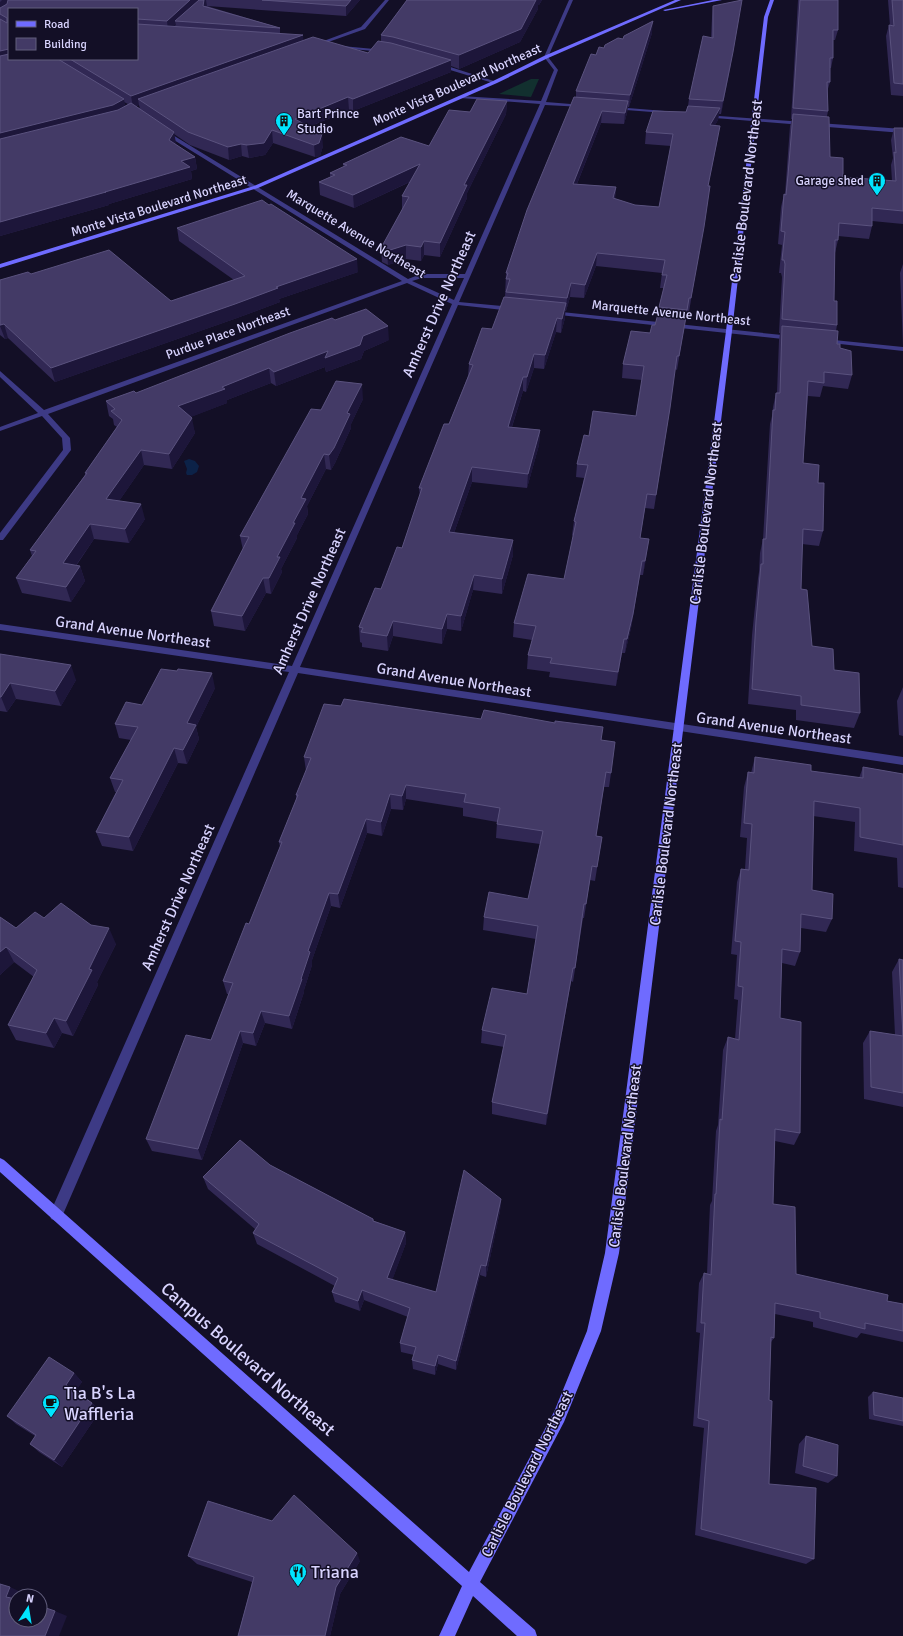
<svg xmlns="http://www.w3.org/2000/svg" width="903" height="1636" font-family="Signika,sans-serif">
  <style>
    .green { fill: #12302f }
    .water { fill: #0c2248 }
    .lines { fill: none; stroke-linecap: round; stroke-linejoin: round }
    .street { fill: #3d3a85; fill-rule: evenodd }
    .secondary { fill: #6f6bff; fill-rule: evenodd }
    .wall { fill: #312854; fill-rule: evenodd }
    .shaded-wall { fill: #1d163a }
    .building { fill: #433a66; stroke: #5a527e }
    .labels { text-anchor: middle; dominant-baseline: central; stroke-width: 3; stroke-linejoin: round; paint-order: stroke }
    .far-street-label { font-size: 13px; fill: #d9d4ff; stroke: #130f26 }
    .far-poi-label { font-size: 13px; fill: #d9d4ff; stroke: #130f26; text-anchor: start }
    .street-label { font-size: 15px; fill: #d9d4ff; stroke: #130f26 }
    .near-street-label { font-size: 18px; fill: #d9d4ff; stroke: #130f26 }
    .near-poi-label { font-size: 18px; fill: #d9d4ff; stroke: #130f26; text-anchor: start }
  </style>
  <rect width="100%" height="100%" fill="#130f26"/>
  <!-- green -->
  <path class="green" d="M531 79H539L531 97 499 94Z"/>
  <!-- water -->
  <path class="water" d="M189 459 195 461 199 466 197 472 192 475H187L186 473 187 469 184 461Z"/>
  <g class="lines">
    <!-- street -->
    <path class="street" d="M385 0H389L365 29 317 46 313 45 361 27Z
      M569 0H573L548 57 558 70 546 102 583 105 585 106 583 107 545 105 459 302 512 307 515 309 512 311 458 305 300 667 903 757V765L298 673 61 1219 56 1221 51 1219 50 1215 51 1211 289 672 0 630V624L292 666 452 304 407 283 48 414 70 438 71 450 3 540H0V533L63 450 62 438 42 416 0 431V427L38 413 0 377V371L44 410 402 281 161 132V130L163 129 408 279 421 274H465L540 104 460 98 458 97 460 96 541 101 554 70 544 57ZM422 278H464L454 300 412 281Z
      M331 45 385 50 387 51 385 52 329 47Z
      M437 64H441L497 82 493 83 437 66Z
      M615 107 665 111 667 112 665 113 613 109Z
      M705 115 903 129V133L703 117Z
      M552 311 792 336 795 338 792 340 550 314V312Z
      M824 339 903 347V351L822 342V340Z"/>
    <!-- secondary -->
    <path class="secondary" d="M675 0H681L548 58 497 83 258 188 0 268V264L254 186 493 81 544 56Z
      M713 0H722L665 11 663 10Z
      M770 0H774L768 17 732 331 619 1253 601 1331 564 1422 480 1582 535 1630 537 1636H517L473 1596 455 1636H439L462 1586 0 1172V1158L4 1160 469 1572 554 1412 587 1331 605 1253 726 331 764 17Z"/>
  </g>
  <!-- wall -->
  <path class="wall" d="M0 0H360L346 16 207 6 280 28V34L303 35V41L368 53 381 41V35L407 0H542L539 5H538V9L520 42 459 69 451 66V72L353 111 349 110 309 127 323 146 320 156 315 157 273 143 265 155 249 158 242 156 229 160 190 145 174 134 175 144 195 157 197 169 191 171 192 179 109 204V205L0 236ZM9 9H137V59H9ZM124 102 128 104 125 106ZM139 105 140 109 136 106Z
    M798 0H838V30L835 40H833V58L831 68H830V82L827 92 828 111 827 116 830 157 843 177 892 181 891 165 893 158 891 140 894 128H903V224L872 221V226L869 239 838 236V240L835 253 834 301 837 325 836 331 837 344 840 348 852 375 848 389 823 386 820 397 808 396 803 463 818 483 823 531 819 546 802 544 801 589 812 646 834 670 860 713 854 728 796 720V710L748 704 752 635 758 578 759 572 760 553 763 539 770 424 772 416 773 407 776 393H777L779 340 780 333H779L782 277 781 273H779L782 245 778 244 781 207 784 194H785L790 126 792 119H791Z
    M888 0H903V96L891 95 886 36 889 25 890 26Z
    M713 6 731 64 721 114H719L718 120 715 125 718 138 708 186H710L689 312 687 311 677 370 675 369 670 408 654 509 645 508 640 538 647 553 643 575H640L631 628 625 653H622L616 686 549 677 550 672 527 669 528 655 532 640 513 637 514 623 564 579 573 536 572 535 574 521 584 478 576 477 577 464 589 436 636 416 642 380 622 378 623 364 650 333 655 325 658 314 664 288H660L662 273 596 266 584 298 570 297 566 311H565V318L561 333 556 332 544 369 534 368 526 392 523 391 512 427 540 430 539 445 527 488 472 482 454 533 513 540V555L502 594 473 590 461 631 447 629 442 644 393 636 388 651 362 647V643L360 642 359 627 381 589 402 548 420 496 419 488 449 424 468 376 469 364 492 329 505 297 506 273 576 97V91L596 55 604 48 623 39 652 33 629 107H628L627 113 624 124 601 123 577 184 616 187 615 199 635 205 659 207 671 146 645 144 646 132 686 112 688 106 689 99 711 38 712 17Z
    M507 101 506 114 467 193V198L440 257 424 255 421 261 406 259 388 265 382 262 381 248 402 210V196L410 182 354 208 320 195 319 182 330 177V173L344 167 343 164 429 146 470 112Z
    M177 228 358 272 279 299 280 302 237 318 55 382 8 338 5 339 0 335V280L31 274 171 301 234 280 179 241Z
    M903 264V346L900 273Z
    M389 340 364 351 361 359 326 372 325 367 276 386 271 383 227 400V403L190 417 195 433 172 469 144 465 119 501 145 519 129 543 94 539 76 566H80L85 581 71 602 22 593 16 578 32 556 30 550 85 475V473L117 427 114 425 113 419 109 416 106 401 136 393Z
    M363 399 351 424V428L335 463 331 470 326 469 307 506 308 514 297 535V538L281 569 282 572 271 594 266 593 245 631 214 626 211 611 243 550 240 536 321 410Z
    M0 654 76 680 61 706 16 699 7 712 0 711Z
    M903 687V736L899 735 897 701Z
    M215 688 196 727 199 739 187 764 178 763 133 851 102 846 96 832 116 792H115L110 778 131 740 119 738 115 724 142 705Z
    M601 740 611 773 609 787H604L596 836 602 837 595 881 590 880 584 918H583L573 982 571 981 546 1125 492 1114V1102L504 1047 481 1043 482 1030 527 994 536 939 483 930 484 917 528 899 540 844 496 838 497 822 463 816V808L406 799 403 810 391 809 382 836 367 833 340 908 331 906 312 960V965L304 990V992L292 1029 265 1023 256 1046 243 1043 202 1160 152 1151 146 1139 211 1040 229 994H227L223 981 249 924 280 847 279 842 296 800V795L306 771 304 757Z
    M755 757 811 771 859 778 863 767 903 774V888L898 887 897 858 854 851 855 822 813 816 812 890 832 919 826 932 801 928 800 952 795 966 782 963 780 1018 800 1133 794 1145 775 1141 773 1204 796 1274 887 1301 903 1304V1342L861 1333 857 1338 813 1327V1322L775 1314 774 1338 771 1342 769 1400V1484L814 1559 806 1564 695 1535 704 1428 693 1426 700 1333 696 1332 699 1283 704 1273 707 1274 710 1205 712 1201 716 1131 718 1125 723 1050 728 1037 735 1039 738 1000 734 999 737 955 731 954 737 882 741 869H745L747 838 740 837 744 787 748 772 751 773Z
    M0 917 16 928 44 918 116 944 97 982 98 985 73 1036 62 1033 54 1048 16 1040 8 1025 34 977 14 962 0 975Z
    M899 959 903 960V1107L864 1099 863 1043 870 1031 895 1035 892 972Z
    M270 1165 373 1219 374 1221 405 1232 406 1243 392 1280 436 1292 501 1199 500 1211 486 1277 480 1275 456 1370 438 1364 435 1375 413 1369 412 1360 414 1355 401 1352 400 1343 408 1317 364 1300 360 1311 335 1302 332 1292 335 1286 257 1244 253 1233 255 1229 208 1189 203 1177Z
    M74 1373 82 1382 75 1391 92 1403 100 1411 62 1467 39 1452 30 1444 35 1436 16 1424 7 1416Z
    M873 1392 903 1398V1426L869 1419 868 1397Z
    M806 1436 837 1476 828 1483 795 1473 799 1444Z
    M188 1556 360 1561 340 1594 330 1636H238L252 1582 197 1564Z"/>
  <!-- shaded-wall -->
  <path class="shaded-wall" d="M2 0H19L0 14V2Z
    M190 0H204L175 21 176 25 168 31 167 21Z
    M204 0H206L207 6H203Z
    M351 0H360L346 16V6Z
    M527 0H542L539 5H538V9L520 42 459 69V55Z
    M740 11 731 64 721 114 723 101Z
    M653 21 652 33 629 107 630 95Z
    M303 35 304 46 138 99 139 105 133 107 131 96Z
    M9 49V59L0 63V51Z
    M451 60V72L353 111V99Z
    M348 97 349 110 296 132 295 119Z
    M124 99 126 111 0 145V133Z
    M507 101 506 114 467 193V198L440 257V243L464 185Z
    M628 101 627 113 624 124 625 113Z
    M720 108 718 120 708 137 710 125Z
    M602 111 601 123 572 196 573 184Z
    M720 126 718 138 706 198 708 186Z
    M272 130 273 143 265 155 249 158 247 145Z
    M174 132 176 143 171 152 169 140Z
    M322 134 323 146 320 156 315 157 314 145Z
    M241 144 242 156 229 160 228 147Z
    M195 157 197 169 191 171 192 179 109 204V205L0 236V222L181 161Z
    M420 164V177L354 208 353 195Z
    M616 187 614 200 613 198Z
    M424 241V255L421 261V247Z
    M406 245V259L388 265 387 251Z
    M597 253 596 266 584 298 585 285Z
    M357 259 358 272 279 299 280 302 237 318 55 382 51 368 276 287Z
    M571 283 570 297 566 311 567 298Z
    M566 303 565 318 561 333 562 319Z
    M557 318 556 332 544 369 545 355Z
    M4 324 8 338 5 339 0 326Z
    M388 326 389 340 364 351 361 359 326 372 325 367 276 386 274 372Z
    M534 354V368L526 392 527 377Z
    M269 368 271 383 227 400V403L181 421 178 406 222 387Z
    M523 377V391L507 442 508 427Z
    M362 384 363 399 351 424V428L335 463 331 470 329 455 347 413Z
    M192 418 195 433 172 469 169 454Z
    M540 430 539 445 527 488 528 474Z
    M141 450 144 465 110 514 106 499Z
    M324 454 326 469 307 506 308 514 297 535V538L281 569 282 572 271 594 269 578 301 498Z
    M472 467V482L449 547V532Z
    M141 504 145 519 129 543 125 529Z
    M90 524 94 539 67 578 63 563Z
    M649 539 647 553 643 575 645 561Z
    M513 540V555L502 594V579Z
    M80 566 85 581 71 602 66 587Z
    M474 575 473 590 461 631V616Z
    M640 575 631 628 625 653 627 639Z
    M263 578 266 593 245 631 242 616Z
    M447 614V629L442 644V629Z
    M393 621V636L388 651 387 636Z
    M624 639 622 653 616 686 618 672Z
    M71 665 76 680 61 706 55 691Z
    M212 673 215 688 196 727 199 739 187 764 183 750 187 723Z
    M10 683 16 699 7 712 1 697Z
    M174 748 178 763 133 851 129 837Z
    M406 785V799L403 810 402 796Z
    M390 794 391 809 382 836 381 822Z
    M366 819 367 833 340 908 338 894Z
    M329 893 331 906 312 960V965L304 990V992L292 1029 289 1016 301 979 308 951Z
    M109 928 116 944 97 982 98 985 73 1036 66 1021 89 969Z
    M6 947 14 962 0 975V952Z
    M573 968 571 981 546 1125 547 1114Z
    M261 1011 265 1023 256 1046 253 1033Z
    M54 1018 62 1033 54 1048 46 1033Z
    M240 1031 243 1043 202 1160 198 1149Z
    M501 1199 500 1211 486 1277V1266Z
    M405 1232 406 1243 389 1289 387 1278Z
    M481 1265 480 1275 456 1370V1361Z
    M362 1290 364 1300 360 1311 358 1301Z
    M438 1355V1364L435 1375V1366Z
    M74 1373 82 1382 74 1394 66 1385Z
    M92 1403 100 1411 62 1467 54 1460Z
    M357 1553 360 1561 340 1594 330 1636H325L336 1587Z
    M10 1587 23 1593 22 1596H16V1601L6 1597Z
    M55 1611 67 1616 59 1636H45Z"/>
  <!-- building -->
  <path class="building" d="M8 0H190L167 21 137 19V9H9V49L0 51V19L7 23V18L0 14V8L7 4Z
    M199 0H204L203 6 280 28 175 21Z
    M262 0H351L346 6Z
    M407 0H536L521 29 459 55 393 37 381 35Z
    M742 0 733 52 723 101 689 99 703 36 713 38V6Z
    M800 0H838V30H833V58H830V82H827L828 111 793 108Z
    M892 0H903V84L894 83 889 25 894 26Z
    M653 21 630 95 576 91 591 54 596 55 599 47 604 48 605 45 618 38 623 39 624 36Z
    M137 24 303 35 131 96 70 59H137Z
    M313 37 368 53 378 41 391 43 451 60 353 99 348 97 295 119 322 134 319 143 314 145 272 130 264 143 247 145 241 144 228 147 188 132 138 99Z
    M9 54V59H58L124 99 113 105 0 133V56Z
    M574 97 628 101 625 113 602 111 573 184 616 187 613 198 635 205 659 207 673 134 646 132 653 111 686 112 688 106 720 108 710 125 720 126 708 186H710L704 227 691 298H689L687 310 659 307 667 275H662L665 260 597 253 585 285 571 283 567 298 506 292 510 279H506L508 273H506L527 210Z
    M477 99 507 101 464 185H467L440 243 424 241 421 247 406 245 387 251 381 248 409 197 402 196 420 164 353 195 319 182 335 175 330 173 347 165 343 164 401 137 429 146 449 110 470 112Z
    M131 103 174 132 169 140 195 157 181 161 190 167 105 192H106L0 222V139L118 110Z
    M793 114 829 117 830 157 843 158V177L896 181 894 152 896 153 894 128H903V211L872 208V226L839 223 838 240H835L834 301H837V325L782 319 785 264 784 260H782L785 232 781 231 784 194 786 195 788 175Z
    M262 200 269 205 271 204 357 259 276 287 278 288 235 304 51 368 4 324 0 325V280L28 272 31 274 109 250 171 301 245 276 177 228Z
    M504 297 566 303 562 319 557 318 545 355 534 354 527 377H523L508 427 540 430 528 474 472 467 449 532 513 540 502 579 474 575 461 616 447 614 442 629 393 621 387 636 361 632 363 628 359 627 375 588 381 589 397 547 402 548 422 488H419L444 424H449L473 365 469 364 482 328 492 329Z
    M366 309 388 326 363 336 360 345 325 358 328 351 274 372 269 368 222 387 225 389 178 406 192 418 169 454 141 450 106 499 141 504 125 529 90 524 63 563 80 566 66 587 16 578 36 551 30 550 87 473H85L122 420 111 411 115 409 106 401 134 391 136 393 290 333 332 318 335 320Z
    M658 314 686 317 679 356H677L670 408 656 495 647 494 640 538 649 539 645 561H642L633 614 627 639H624L618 672 550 663 552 658 528 655 536 626 514 623 528 574 564 579 576 522 574 521 588 465 577 464 584 435 589 436 593 411 636 416 644 366 623 364 631 331 650 333 652 325H655Z
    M782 326 838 331 837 344H840V348L851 351 852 375 824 372V383L808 381 803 463 819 465 818 483H824L823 531 803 529 801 589 807 590 812 646 833 649 834 670 859 673 860 713 801 705V696L752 689 756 621 761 564H763V539H766L773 410H775L776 393H780Z
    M336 381 362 384 347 413 350 414 334 448 329 455 324 454 301 498 306 499 293 523H295L277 557H280L269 578H263L242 616 211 611 249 537 240 536 311 409 321 410Z
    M0 654 71 665 55 691 10 683 1 697H0Z
    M161 669 177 671 178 669 212 673 187 723 196 725 183 750 174 748 129 837 96 832 123 780 110 778 138 727 115 724 126 702 142 705Z
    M344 699 481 719 484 710 555 723V721L603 727 601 740 615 742 611 773 606 772 596 836 602 837 597 867 592 866 586 904H584L575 968H573L547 1114 492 1102 506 1035 482 1030 492 988 527 994 538 926 484 917 489 892 528 899 543 831 497 824 500 808 464 802 466 794 406 785 402 796 390 794 381 822 366 819 338 894 329 893 308 951 310 952 301 979H302L289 1016 261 1011 253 1033 240 1031 198 1149 146 1139 186 1035 211 1040 233 983 223 981 246 923 249 924 282 842H279L298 795H296L311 758 304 757 324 704 341 706Z
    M755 757 811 765V771L863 778V767L903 774V845L860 837V808L814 801 812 890 833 894 832 919 801 914 800 952 782 949 780 1018 801 1022 800 1133 775 1129 773 1204 795 1207 796 1274 888 1295 887 1301 903 1304V1331L865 1323V1329L820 1318V1312L775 1303 774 1338 771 1337 769 1400 772 1401 769 1484 816 1488 814 1559 701 1529 709 1421 698 1418 705 1323H701L704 1273 711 1275 715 1194H716L720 1119 722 1120 728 1037 739 1040 743 987 738 986 741 942 735 941 741 869 749 870 752 824 744 823 748 772 754 773Z
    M61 903 91 925 109 928 89 969 92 970 66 1021 54 1018 46 1033 8 1025 37 970 6 947 0 952V917L16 928 35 912 44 918Z
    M899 959 903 960V1093L871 1087 870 1031 903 1036Z
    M240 1140 270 1165 373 1219V1221L405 1232 387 1278 436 1292 464 1170 501 1199 486 1266 481 1265 456 1361 438 1355 435 1366 412 1360 416 1347 400 1343 410 1308 362 1290 358 1301 332 1292 338 1278 253 1233 259 1224 203 1177Z
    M49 1357 74 1373 66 1385 92 1403 54 1460 30 1444 36 1435 7 1416Z
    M873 1392 903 1398V1421L874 1415Z
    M806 1436 838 1445 837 1476 803 1466Z
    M294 1495 357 1553 336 1587 325 1636H238L254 1577 188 1556 208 1501 272 1521Z
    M0 1584 10 1587 6 1597 16 1599V1620H40V1606L55 1611 45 1636H0Z"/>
  <!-- icons -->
  <defs>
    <symbol id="building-pin" viewBox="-11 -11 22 30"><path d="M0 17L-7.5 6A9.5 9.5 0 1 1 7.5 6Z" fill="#00e5ff" stroke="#130f26"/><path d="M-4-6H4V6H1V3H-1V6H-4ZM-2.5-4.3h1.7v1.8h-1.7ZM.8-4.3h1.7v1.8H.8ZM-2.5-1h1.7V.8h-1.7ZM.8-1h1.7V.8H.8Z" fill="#111"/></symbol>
    <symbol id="cafe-pin" viewBox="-11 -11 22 30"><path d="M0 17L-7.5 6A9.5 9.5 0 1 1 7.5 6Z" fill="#00e5ff" stroke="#130f26"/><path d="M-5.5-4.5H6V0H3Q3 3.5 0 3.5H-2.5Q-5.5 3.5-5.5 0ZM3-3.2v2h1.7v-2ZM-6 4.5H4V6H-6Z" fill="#111"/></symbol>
    <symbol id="restaurant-pin" viewBox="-11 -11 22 30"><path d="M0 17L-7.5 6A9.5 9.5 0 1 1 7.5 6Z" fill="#00e5ff" stroke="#130f26"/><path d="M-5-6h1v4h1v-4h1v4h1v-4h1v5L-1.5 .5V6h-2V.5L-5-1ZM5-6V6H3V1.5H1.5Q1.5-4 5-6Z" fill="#111"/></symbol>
  </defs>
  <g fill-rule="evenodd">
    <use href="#building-pin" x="274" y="111" width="20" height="27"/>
    <use href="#building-pin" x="867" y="171" width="20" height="27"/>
    <use href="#cafe-pin" x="41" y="1393" width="20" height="27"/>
    <use href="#restaurant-pin" x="288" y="1562" width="20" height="27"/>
  </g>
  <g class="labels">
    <!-- far-street labels -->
    <g class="far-street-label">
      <text transform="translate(457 85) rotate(-24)">Monte Vista Boulevard Northeast</text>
      <text transform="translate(159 206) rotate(-17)">Monte Vista Boulevard Northeast</text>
      <text transform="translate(356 234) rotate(31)">Marquette Avenue Northeast</text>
      <text transform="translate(671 313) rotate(6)">Marquette Avenue Northeast</text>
      <text transform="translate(228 333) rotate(-20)">Purdue Place Northeast</text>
    </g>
    <!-- far-poi labels -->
    <g class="far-poi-label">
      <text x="297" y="114">Bart Prince<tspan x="297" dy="15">Studio</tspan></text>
      <text x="864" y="181" text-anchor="end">Garage shed</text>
    </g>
    <!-- street labels -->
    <g class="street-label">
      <text transform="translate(746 191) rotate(-83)">Carlisle Boulevard Northeast</text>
      <text transform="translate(439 304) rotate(-66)">Amherst Drive Northeast</text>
      <text transform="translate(706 513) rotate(-83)">Carlisle Boulevard Northeast</text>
      <text transform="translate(309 601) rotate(-66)">Amherst Drive Northeast</text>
      <text transform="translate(133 632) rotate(8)">Grand Avenue Northeast</text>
      <text transform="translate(454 680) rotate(9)">Grand Avenue Northeast</text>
      <text transform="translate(774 728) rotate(8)">Grand Avenue Northeast</text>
      <text transform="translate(666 834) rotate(-83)">Carlisle Boulevard Northeast</text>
      <text transform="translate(178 897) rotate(-66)">Amherst Drive Northeast</text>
      <text transform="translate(625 1156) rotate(-83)">Carlisle Boulevard Northeast</text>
      <text transform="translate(527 1474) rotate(-63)">Carlisle Boulevard Northeast</text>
    </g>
    <!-- near-street labels -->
    <g class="near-street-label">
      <text transform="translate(248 1359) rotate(41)">Campus Boulevard Northeast</text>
    </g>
    <!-- near-poi labels -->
    <g class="near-poi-label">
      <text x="64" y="1393">Tia B's La<tspan x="64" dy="21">Waffleria</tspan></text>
      <text x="311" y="1572">Triana</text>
    </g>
  </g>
  <!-- legend -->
  <rect x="8" y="8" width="130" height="52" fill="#130f26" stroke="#625e7d"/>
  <rect x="16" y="21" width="20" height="6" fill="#6f6bff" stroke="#625e7d"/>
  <text x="44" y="28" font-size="12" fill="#d9d4ff">Road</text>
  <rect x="16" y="38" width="20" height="12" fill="#433a66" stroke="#625e7d"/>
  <text x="44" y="48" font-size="12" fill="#d9d4ff">Building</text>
  <!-- north arrow -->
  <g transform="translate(28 1608) rotate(12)"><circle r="19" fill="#130f26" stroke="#625e7d"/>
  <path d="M0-3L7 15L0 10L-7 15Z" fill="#00e5ff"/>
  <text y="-6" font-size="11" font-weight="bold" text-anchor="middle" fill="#d9d4ff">N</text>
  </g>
</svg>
